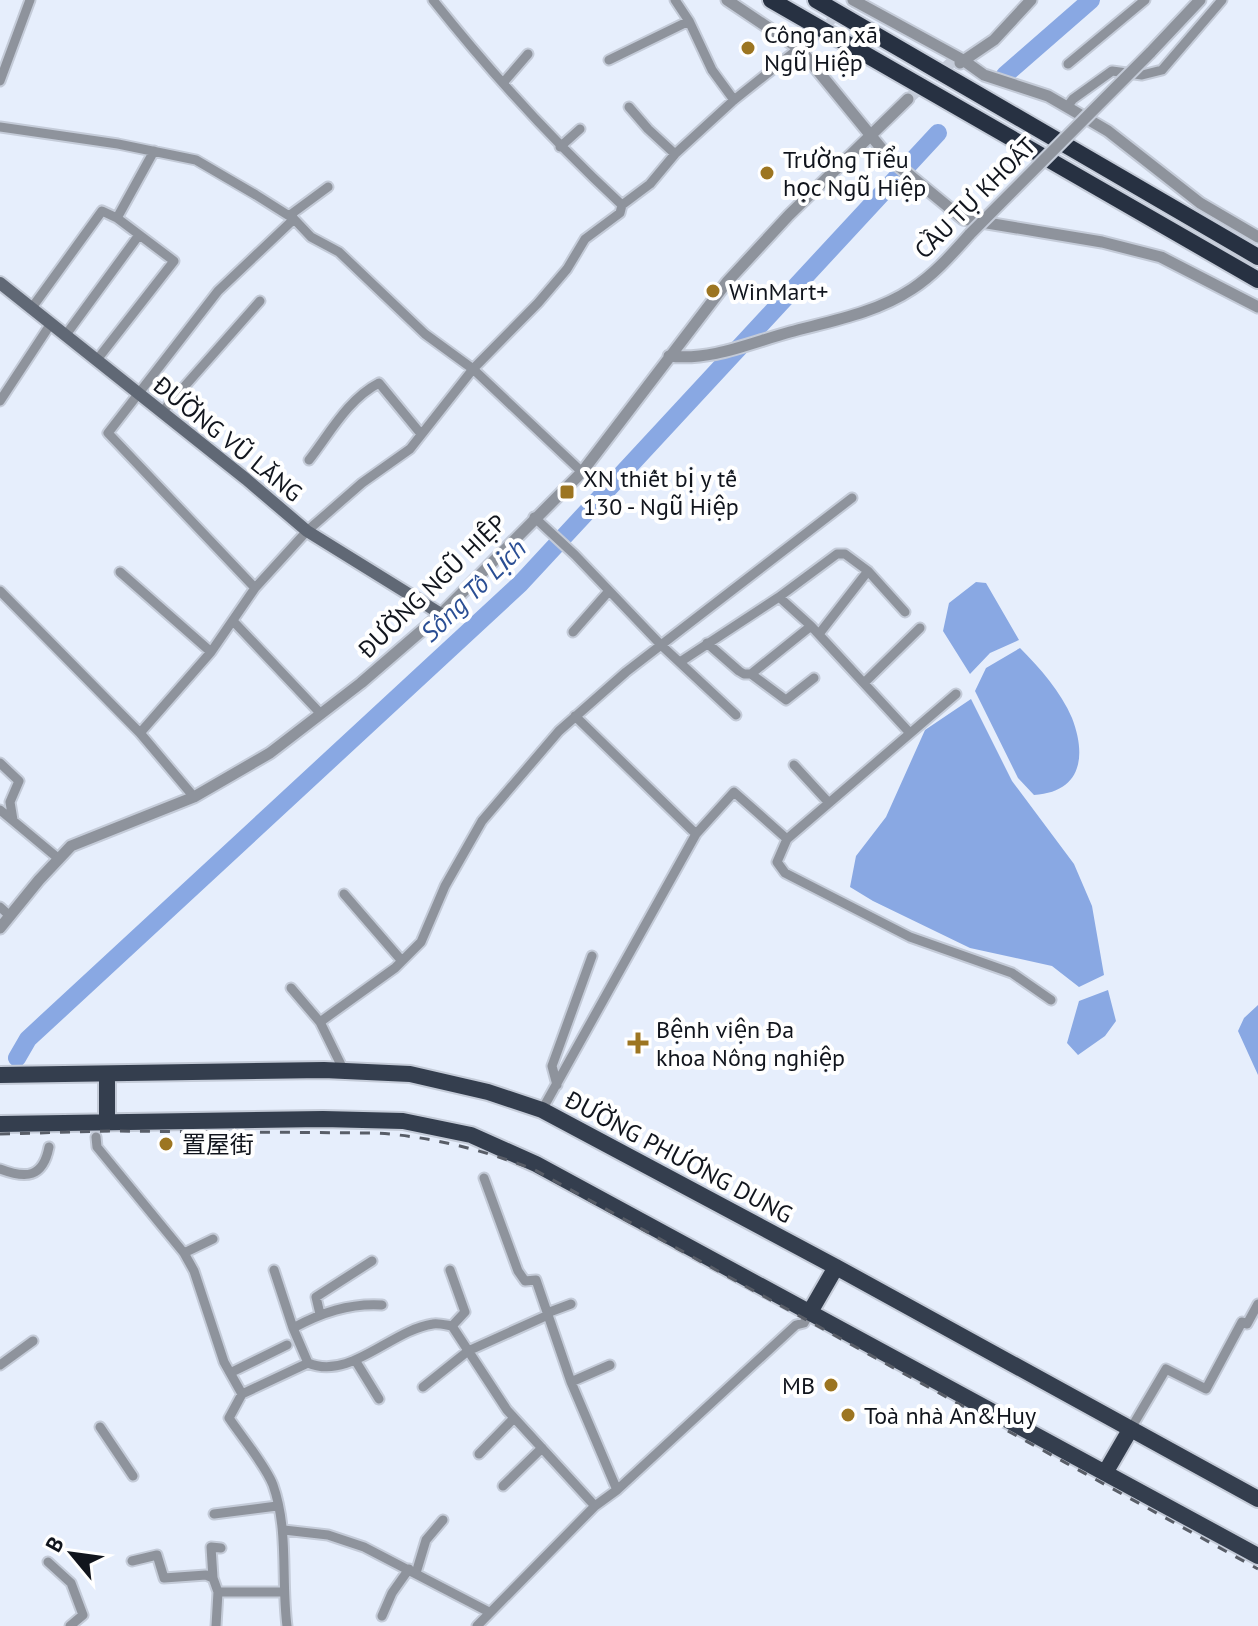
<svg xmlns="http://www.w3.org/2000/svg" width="1258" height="1626" font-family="'PT Sans','Noto Sans SC',sans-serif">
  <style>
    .water { fill: #89a8e3 }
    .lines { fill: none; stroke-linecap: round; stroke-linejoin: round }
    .river { stroke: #89a8e3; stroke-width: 18 }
    .minor-tunnel { stroke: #c6cddb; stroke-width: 9; stroke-dasharray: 9 4.5; stroke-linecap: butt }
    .tertiary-tunnel { stroke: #c6cddb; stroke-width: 11; stroke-dasharray: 11 5.5; stroke-linecap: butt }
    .minor-casing { stroke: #c4cbd8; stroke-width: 13 }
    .tertiary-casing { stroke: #c4cbd8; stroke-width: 15 }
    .secondary-casing { stroke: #c4cbd8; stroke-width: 16 }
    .trunk-casing { stroke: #c4cbd8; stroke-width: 20 }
    .motorway-casing { stroke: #c4cbd8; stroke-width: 20 }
    .minor { stroke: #8e939c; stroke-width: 9 }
    .tertiary { stroke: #8e939c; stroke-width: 11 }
    .secondary { stroke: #606875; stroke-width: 12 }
    .trunk { stroke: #343e4e; stroke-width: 16 }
    .motorway { stroke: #273142; stroke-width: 16 }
    .rail { stroke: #585d67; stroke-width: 3; stroke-dasharray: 10 10; stroke-linecap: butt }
    .tertiary-bridge-casing { stroke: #c4cbd8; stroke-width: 15; stroke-linecap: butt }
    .tertiary-bridge { stroke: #8e939c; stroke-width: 11 }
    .poi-dot { fill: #9c7521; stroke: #fff; stroke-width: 3 }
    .labels { text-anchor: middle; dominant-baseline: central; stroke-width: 8; stroke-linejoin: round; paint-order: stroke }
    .poi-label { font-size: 24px; fill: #11151d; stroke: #fff; text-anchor: start }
    .street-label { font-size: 24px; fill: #11151d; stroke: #fff }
    .water-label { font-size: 26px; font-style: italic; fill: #2a4e94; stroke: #fff }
  </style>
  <rect width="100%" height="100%" fill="#e6eefc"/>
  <!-- water -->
  <path class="water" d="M976 582 986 583 1019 640 990 653 970 674 943 631 949 603Z
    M1020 648C1040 668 1061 692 1072 718 1087 757 1081 792 1034 795L1018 778 975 691 986 668Z
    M971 699 1012 781 1074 864 1092 906 1104 975 1079 987 1052 966 970 948 873 901 850 887 856 856 886 817 925 730Z
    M1108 990 1116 1021 1105 1036 1078 1055 1067 1043 1079 1001Z
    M1258 1005V1075L1238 1031 1244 1018Z"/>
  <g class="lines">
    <!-- river -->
    <path class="river" d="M1005 75 1091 0
      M17 1058 28 1039 520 584 938 133"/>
    <!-- minor-tunnel -->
    <path class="minor-tunnel" d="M819 32 849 4"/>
    <!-- tertiary-tunnel -->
    <path class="tertiary-tunnel" d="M908 99 953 61"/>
    <defs>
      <path id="minor" d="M433 0C491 73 553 141 622 205
        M675 0 689 21 712 70 734 100
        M609 60 689 21
        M1068 64 1145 0
        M0 81 30 0
        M503 83 528 54
        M629 107 648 129 675 154
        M1067 107 1073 99 1112 71 1142 75 1162 70 1222 0
        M0 127 118 144 196 160 256 195 294 219 311 237 339 252 425 334 473 369 582 472
        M560 147 580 129
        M290 215 328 187
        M117 218 154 151
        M31 309 102 211 117 218 174 261 96 361
        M65 336 139 235
        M0 401 50 325
        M161 413 260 301
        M309 460C330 433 348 399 379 383L421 434
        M534 517 575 555 661 645 736 715
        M120 572 211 652
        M255 588 108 433 218 291 294 219
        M0 591 140 733 194 797
        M779 597 837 554H845L868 571
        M234 622 321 714
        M573 632 609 591
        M819 634 868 571 905 612
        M707 643 739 671 744 674H751L811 626 909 732
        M680 662 779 597 811 626
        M751 674 786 700 814 678
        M864 683 920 628
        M575 716 696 834
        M140 733 211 652 255 588 307 531 362 483 410 449 473 369 538 303 567 269 585 239 620 213 622 205 650 184 675 154 734 100 813 37
        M0 763 19 781 10 802 13 820
        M794 765 829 803
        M0 810 59 859
        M787 839 956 694
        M344 894 402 961
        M0 907 10 916
        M291 988 320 1022 344 1071
        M320 1022 395 968 421 942 445 886 482 821 559 731 626 672 852 498
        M557 1085 552 1066 592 956
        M542 1110 696 834 734 792 787 839 777 862 785 873 910 937 1012 973 1051 1000
        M96 1137 97 1147 184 1253 194 1271 224 1362 242 1394 229 1418C241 1436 266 1466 273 1485 289 1530 281 1579 287 1626
        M0 1169C26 1179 43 1178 49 1147
        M484 1178 518 1271 525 1281 536 1280 571 1382 617 1490
        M184 1253 213 1239
        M274 1270 293 1328
        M547 1313 571 1304
        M320 1314 316 1297 372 1261
        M452 1326 507 1410 595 1506
        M355 1360 379 1399
        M308 1363 293 1328C321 1313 349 1303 382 1305
        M0 1365 33 1341
        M232 1372 287 1345
        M571 1382 610 1365
        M423 1387 468 1351 548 1315
        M242 1394 308 1363C350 1381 391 1330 433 1324 438 1323 446 1325 452 1326L465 1312 450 1270
        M100 1427 133 1476
        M1130 1430 1166 1369 1206 1389 1242 1322 1247 1324 1258 1304
        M479 1454 514 1418
        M503 1486 542 1448
        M214 1514 277 1506
        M284 1530 328 1535 364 1547 489 1612
        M132 1561 157 1555 164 1578 206 1575 213 1578 218 1592
        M48 1562 71 1583 83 1615 70 1626
        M416 1573 426 1540 443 1520
        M213 1578 211 1547 221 1548
        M382 1616 392 1593 409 1569
        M216 1626 218 1592H283
        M477 1626 595 1506 617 1490 796 1325 804 1323 810 1312"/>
      <path id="tertiary" d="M727 0 800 49 890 159 963 219 1102 242 1161 257 1258 307
        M853 0 963 60 984 75 1048 96 1067 107 1108 131 1200 203 1258 237
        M1150 53 1200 0
        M960 63 994 40 1031 0
        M669 356C711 361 750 343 790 332 831 321 876 313 912 289 935 274 952 254 970 234
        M0 928 39 880 71 846 194 797 270 753 361 683 441 614 582 472 727 282 789 215 908 99"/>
      <path id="secondary" d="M0 283 246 479 307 531 441 614"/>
      <path id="trunk" d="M107 1074V1123
        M0 1075 324 1070 410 1074 488 1092 542 1110 836 1267 1258 1499
        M0 1124 323 1119 403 1121 471 1135 536 1164 1258 1556
        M810 1312 836 1267
        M1105 1473 1130 1430"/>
      <path id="motorway" d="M771 0 1258 280
        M816 0 1258 257"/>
    </defs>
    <!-- minor casing -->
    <use href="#minor" class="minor-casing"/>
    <!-- tertiary casing -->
    <use href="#tertiary" class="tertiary-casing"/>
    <!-- secondary casing -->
    <use href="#secondary" class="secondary-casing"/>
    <!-- trunk casing -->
    <use href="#trunk" class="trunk-casing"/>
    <!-- motorway casing -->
    <use href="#motorway" class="motorway-casing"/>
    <!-- minor -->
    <use href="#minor" class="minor"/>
    <!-- tertiary -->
    <use href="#tertiary" class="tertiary"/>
    <!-- secondary -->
    <use href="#secondary" class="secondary"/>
    <!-- trunk -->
    <use href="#trunk" class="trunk"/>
    <!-- motorway -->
    <use href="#motorway" class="motorway"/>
    <!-- rail -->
    <path class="rail" d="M0 1134 109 1131 375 1133C429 1136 484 1150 535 1170L1258 1569"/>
    <defs>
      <path id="tertiary-bridge" d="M970 234 1150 53"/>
    </defs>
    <!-- tertiary-bridge casing -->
    <use href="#tertiary-bridge" class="tertiary-bridge-casing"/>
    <!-- tertiary-bridge -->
    <use href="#tertiary-bridge" class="tertiary-bridge"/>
  </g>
  <!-- markers -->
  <g class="poi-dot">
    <circle cx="748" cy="48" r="8"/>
    <circle cx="767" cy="173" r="8"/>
    <circle cx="713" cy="291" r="8"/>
    <rect x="559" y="484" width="16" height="16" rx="4"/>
    <path d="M634 1031h8v8h8v8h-8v8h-8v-8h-8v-8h8z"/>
    <circle cx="166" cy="1144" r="8"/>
    <circle cx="831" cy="1385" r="8"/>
    <circle cx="848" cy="1415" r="8"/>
  </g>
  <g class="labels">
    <!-- poi labels -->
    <g class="poi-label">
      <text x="764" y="34">Công an xã<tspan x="764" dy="28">Ngũ Hiệp</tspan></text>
      <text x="783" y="159">Trường Tiểu<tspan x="783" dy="28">học Ngũ Hiệp</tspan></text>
      <text x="729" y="291">WinMart+</text>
      <text x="583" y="478">XN thiết bị y tế<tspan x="583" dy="28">130 - Ngũ Hiệp</tspan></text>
      <text x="656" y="1029">Bệnh viện Đa<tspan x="656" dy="28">khoa Nông nghiệp</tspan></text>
      <text x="182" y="1144">置屋街</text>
      <text x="815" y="1385" text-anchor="end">MB</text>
      <text x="864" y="1415">Toà nhà An&amp;Huy</text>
    </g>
    <!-- street labels -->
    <g class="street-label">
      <text transform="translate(975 198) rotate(-45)">CẦU TỰ KHOÁT</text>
      <text transform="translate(228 439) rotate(39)">ĐƯỜNG VŨ LĂNG</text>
      <text transform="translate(432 586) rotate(-44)">ĐƯỜNG NGŨ HIỆP</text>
      <text transform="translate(679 1157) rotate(28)">ĐƯỜNG PHƯƠNG DUNG</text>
    </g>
    <!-- water labels -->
    <g class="water-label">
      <text transform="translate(473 590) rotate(-44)">Sông Tô Lịch</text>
    </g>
  </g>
  <!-- north arrow -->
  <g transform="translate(72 1554) rotate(299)" stroke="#ffffff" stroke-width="6" paint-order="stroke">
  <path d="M0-6L14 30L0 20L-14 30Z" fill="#11151d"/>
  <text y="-12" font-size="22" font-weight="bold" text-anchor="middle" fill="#11151d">B</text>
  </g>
</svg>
